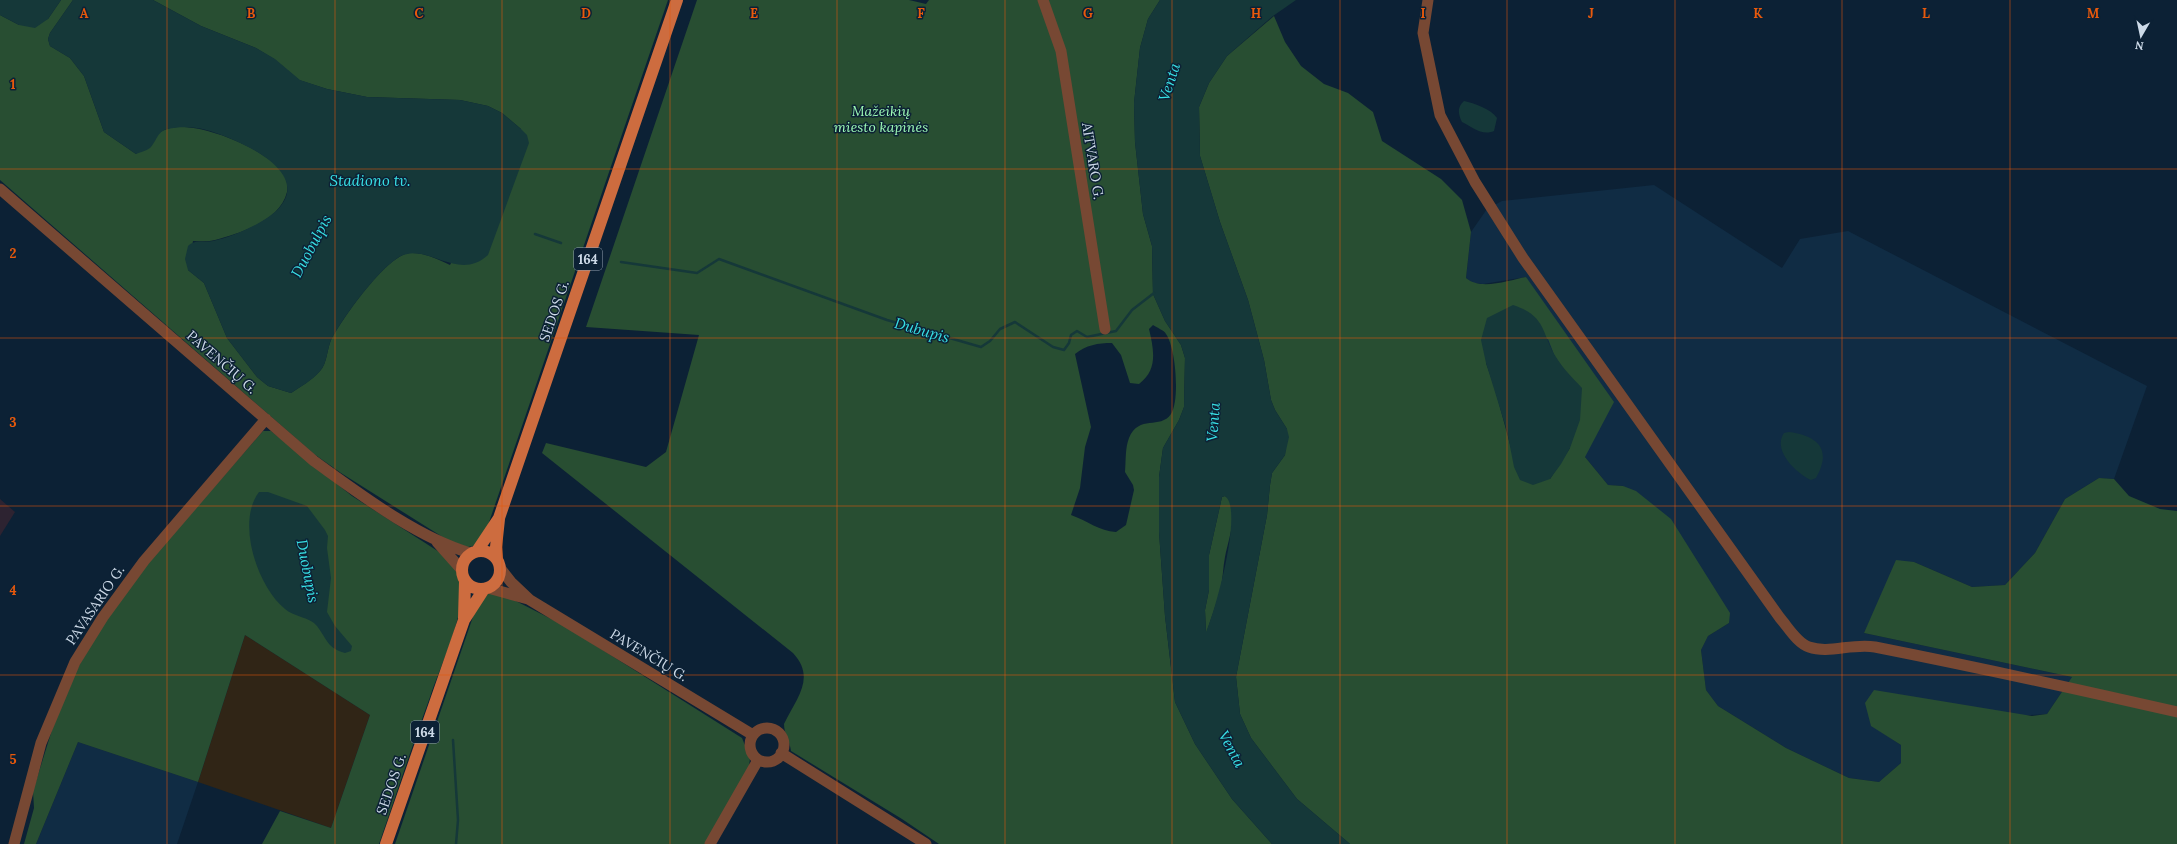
<svg xmlns="http://www.w3.org/2000/svg" width="2177" height="844" font-family="Lora,serif">
  <style>
    .commercial { fill: #302516 }
    .built { fill: #102c44 }
    .education { fill: #2d2331 }
    .green { fill: #284e32; fill-rule: evenodd }
    .water { fill: #153839; fill-rule: evenodd }
    .lines { fill: none; stroke-linecap: round; stroke-linejoin: round }
    .stream { stroke: #153839; stroke-width: 2.5 }
    .minor { stroke: #774833; stroke-width: 11 }
    .major { stroke: #cd6c3f; stroke-width: 12 }
    .grid { fill: none; stroke: #e8590c; stroke-width: 1; stroke-opacity: 0.55 }
    .labels { text-anchor: middle; dominant-baseline: central; stroke-width: 3; stroke-linejoin: round; paint-order: stroke }
    .shield { fill: #0c2135; stroke: #93a2b2; stroke-width: 1 }
    .shield-label { font-size: 13px; font-weight: bold; fill: #cddae8 }
    .park-label { font-size: 14px; font-style: italic; fill: #9efbb6; stroke: #0c2135 }
    .street-label { font-size: 14px; fill: #cddae8; stroke: #0c2135 }
    .water-label { font-size: 15px; font-style: italic; fill: #38e0e5; stroke: #0c2135 }
    .grid-label { font-size: 13px; text-anchor: middle; font-weight: bold; fill: #e8590c; stroke: #0c2135; stroke-width: 3; stroke-linejoin: round; paint-order: stroke }
  </style>
  <rect width="100%" height="100%" fill="#0c2135"/>
  <!-- commercial -->
  <path class="commercial" d="M245 635 370 715 331 828 198 782Z"/>
  <!-- built -->
  <path class="built" d="M1654 185 1782 268 1800 239 1848 231 2147 386 2114 479 2099 478 2065 499 2035 553 2005 585 1972 587 1914 562 1864 633 2072 677 2047 714 1871 725 1901 745V763L1879 782 1849 778 1786 748 1718 706 1706 690 1701 650 1708 636 1729 623 1623 486 1608 485 1585 457 1526 277 1483 284 1472 283 1466 278 1471 232 1487 209 1502 201Z
    M78 742 198 782 177 844H36Z"/>
  <!-- education -->
  <path class="education" d="M0 499 15 512 0 536Z"/>
  <!-- green -->
  <path class="green" d="M61 0H73L50 33 48 39 50 46 70 58 84 76 104 132 136 154C145 145 155 133 167 129 195 119 268 149 284 174 287 179 288 187 287 192 280 221 240 233 215 240 208 242 200 241 193 241L188 270 204 283 227 338 257 377 268 386 291 393C300 387 312 380 320 371 327 364 327 349 331 340 342 319 386 256 409 253 424 252 437 259 450 265L521 129 502 113 488 106 460 100 367 97 327 89 299 80 274 59 256 48 201 26 153 0H668L486 531 477 545 468 547 449 541 341 473 314 454 0 180V15L19 25 48 19Z
    M697 0H909L926 4 929 0H1160L1148 19 1140 48 1134 103 1135 142 1143 214 1152 246 1153 294 1165 321 1181 345 1185 358 1184 407 1179 420 1163 448 1159 477V532L1165 616 1175 702 1195 744 1232 799 1272 844H939L902 819 791 751C790 741 784 734 784 724 797 697 816 678 793 653L542 453 546 443 646 467 666 452 699 335 586 327ZM1153 325C1157 328 1164 330 1166 334 1176 348 1180 400 1171 414 1160 430 1139 414 1129 438 1125 448 1126 461 1125 472L1133 485 1134 490 1126 525 1116 532C1099 531 1088 521 1071 515L1080 488 1085 447 1091 427 1075 354C1086 345 1098 343 1112 343L1121 355 1130 383 1139 384C1158 370 1154 350 1149 329Z
    M1274 16 1285 42 1301 66 1324 84 1348 93 1373 112 1382 141 1441 179 1462 200 1471 232 1466 278C1481 291 1509 280 1526 277L1614 402 1585 457 1608 485 1623 486 1636 491 1671 519 1730 613 1729 623 1708 636 1701 650 1706 690 1718 706 1786 748 1849 778 1879 782 1901 763V745L1871 726 1865 703 1874 690 2032 716 2047 714 2072 677 1864 633 1896 560 1914 562 1972 587 2005 585 2035 553 2065 499 2099 478 2114 479 2129 496 2160 509 2177 511V844H1350L1297 799 1251 738 1240 714 1236 677 1267 515 1270 485 1272 473 1285 455 1287 429 1275 410 1271 400 1264 360 1248 300 1220 222 1200 156 1199 107 1209 83 1227 56ZM1548 339 1555 357 1564 369 1570 448 1550 479 1511 448 1495 389 1486 363Z
    M263 431H271L352 496 447 557C453 565 461 576 462 586 464 617 440 667 430 697 412 746 396 795 379 844H262L280 811 331 828 370 715 245 635 198 782 78 742 36 844H24L34 808 33 791 52 730 66 692 89 646 139 573Z
    M1225 496C1241 506 1228 541 1225 557 1223 567 1223 577 1221 587 1217 603 1211 618 1206 634L1205 610 1209 590V555L1222 497Z
    M491 592 506 596 563 625 742 738 750 758 749 767 705 844H395L476 608 486 594Z"/>
  <!-- water -->
  <path class="water" d="M0 0H61L48 19 35 28 19 25 0 15Z
    M73 0H153L201 26 256 48 275 59 300 80 327 89 367 97 460 100 488 106 502 113 521 129 527 135 529 143 488 255C456 284 425 238 396 259 375 274 343 317 331 340 327 349 327 364 320 371 313 380 300 387 291 393L268 386 257 377 227 338 204 283 188 270 185 259 188 246C196 239 203 243 213 241 233 237 267 222 280 207 311 170 236 139 210 131 199 127 180 126 168 129 157 131 157 141 150 148 146 151 140 152 136 154L104 132 84 76 70 58 50 46 48 39 50 33Z
    M1160 0H1296L1273 16 1227 56 1209 83 1199 107 1200 156 1220 222 1248 300 1264 360 1271 400 1275 410 1287 429 1289 437 1285 455 1272 473 1270 485 1267 515 1236 677 1240 714 1251 738 1297 799 1350 844H1272L1232 799 1195 744 1175 702 1165 616 1159 532V477L1163 448 1179 420 1184 407 1185 358 1181 345 1165 321 1153 294 1152 246 1143 214 1135 142 1134 103 1140 48 1148 19ZM1225 496C1244 509 1215 612 1206 632L1205 610 1209 590V555L1222 497Z
    M1464 101C1474 103 1491 109 1497 118L1494 131C1482 136 1472 127 1462 122 1458 114 1457 107 1464 101Z
    M1513 305C1547 316 1541 333 1556 357 1563 369 1573 378 1582 388L1580 420 1570 448 1561 464 1550 479 1533 485 1520 480 1514 467 1507 431 1486 363 1481 340 1487 318Z
    M1789 432C1819 436 1832 450 1816 478L1811 480C1796 473 1772 450 1784 433Z
    M259 492H268L307 506 325 530 328 536 327 548 331 578 327 612 335 626 352 646 351 651 345 653C327 648 327 639 317 626 310 617 294 617 285 609 257 586 236 522 259 492Z"/>
  <g class="lines">
    <!-- stream -->
    <path class="stream" d="M535 234 561 243
      M621 262 697 273 719 259 887 320 981 347 990 341 1000 329 1015 322 1053 347 1064 350 1069 343 1071 335 1077 331 1087 337 1116 331 1132 310 1154 293
      M453 740 458 820 456 844"/>
    <!-- minor -->
    <path class="minor" d="M1043 0 1061 51 1105 329
      M1428 0 1423 33 1440 115 1475 182 1523 258 1780 618C1788 627 1797 643 1809 647 1829 654 1852 643 1875 647 1976 667 2077 689 2177 712
      M0 189 314 461C360 494 416 537 470 553
      M437 542 461 569
      M500 568 511 582 530 600 753 735
      M488 588 528 599
      M750 745a17 17 0 1 1 34 0a17 17 0 1 1-34 0Z
      M781 753 926 844
      M14 844 41 743 75 662 103 617 144 561 266 419
      M710 844 758 760"/>
    <!-- major -->
    <path class="major" d="M462 570a19 19 0 1 1 38 0a19 19 0 1 1-38 0Z
      M477 551 499 518 677 0
      M497 559 496 547 499 519
      M464 618 465 582
      M386 844 464 620 484 589"/>
  </g>
  <!-- grid -->
  <path class="grid" d="M167 0V844M335 0V844M502 0V844M670 0V844M837 0V844M1005 0V844M1172 0V844M1340 0V844M1507 0V844M1675 0V844M1842 0V844M2010 0V844M0 169H2177M0 338H2177M0 506H2177M0 675H2177"/>
  <g class="labels">
    <!-- shield labels -->
    <g class="shield">
      <rect x="574" y="248" width="28" height="22" rx="3"/>
      <rect x="411" y="721" width="28" height="22" rx="3"/>
    </g>
    <g class="shield-label">
      <text x="588" y="259">164</text>
      <text x="425" y="732">164</text>
    </g>
    <!-- park labels -->
    <g class="park-label">
      <text x="881" y="111">Mažeikių<tspan x="881" dy="16">miesto kapinės</tspan></text>
    </g>
    <!-- street labels -->
    <g class="street-label">
      <text transform="translate(1093 161) rotate(81)">AITVARO G.</text>
      <text transform="translate(554 311) rotate(-71)">SEDOS G.</text>
      <text transform="translate(222 362) rotate(41)">PAVENČIŲ G.</text>
      <text transform="translate(95 605) rotate(-56)">PAVASARIO G.</text>
      <text transform="translate(649 655) rotate(31)">PAVENČIŲ G.</text>
      <text transform="translate(391 784) rotate(-71)">SEDOS G.</text>
    </g>
    <!-- water labels -->
    <g class="water-label">
      <text transform="translate(1169 82) rotate(-72)">Venta</text>
      <text x="370" y="180">Stadiono tv.</text>
      <text transform="translate(311 246) rotate(-62)">Duobulpis</text>
      <text transform="translate(922 330) rotate(16)">Dubupis</text>
      <text transform="translate(1213 422) rotate(-86)">Venta</text>
      <text transform="translate(308 571) rotate(79)">Duobupis</text>
      <text transform="translate(1232 749) rotate(62)">Venta</text>
    </g>
  </g>
  <g class="grid-label">
    <text x="84" y="18">A</text>
    <text x="251" y="18">B</text>
    <text x="419" y="18">C</text>
    <text x="586" y="18">D</text>
    <text x="754" y="18">E</text>
    <text x="921" y="18">F</text>
    <text x="1088" y="18">G</text>
    <text x="1256" y="18">H</text>
    <text x="1423" y="18">I</text>
    <text x="1591" y="18">J</text>
    <text x="1758" y="18">K</text>
    <text x="1926" y="18">L</text>
    <text x="2093" y="18">M</text>
    <text x="13" y="89">1</text>
    <text x="13" y="258">2</text>
    <text x="13" y="427">3</text>
    <text x="13" y="595">4</text>
    <text x="13" y="764">5</text>
  </g>
  <!-- north arrow -->
  <g transform="translate(2141 36) rotate(189)" stroke="#0c2135" stroke-width="3" paint-order="stroke">
  <path d="M0-3L7 15L0 10L-7 15Z" fill="#cddae8"/>
  <text y="-6" font-size="11" font-weight="bold" text-anchor="middle" fill="#cddae8">N</text>
  </g>
</svg>
